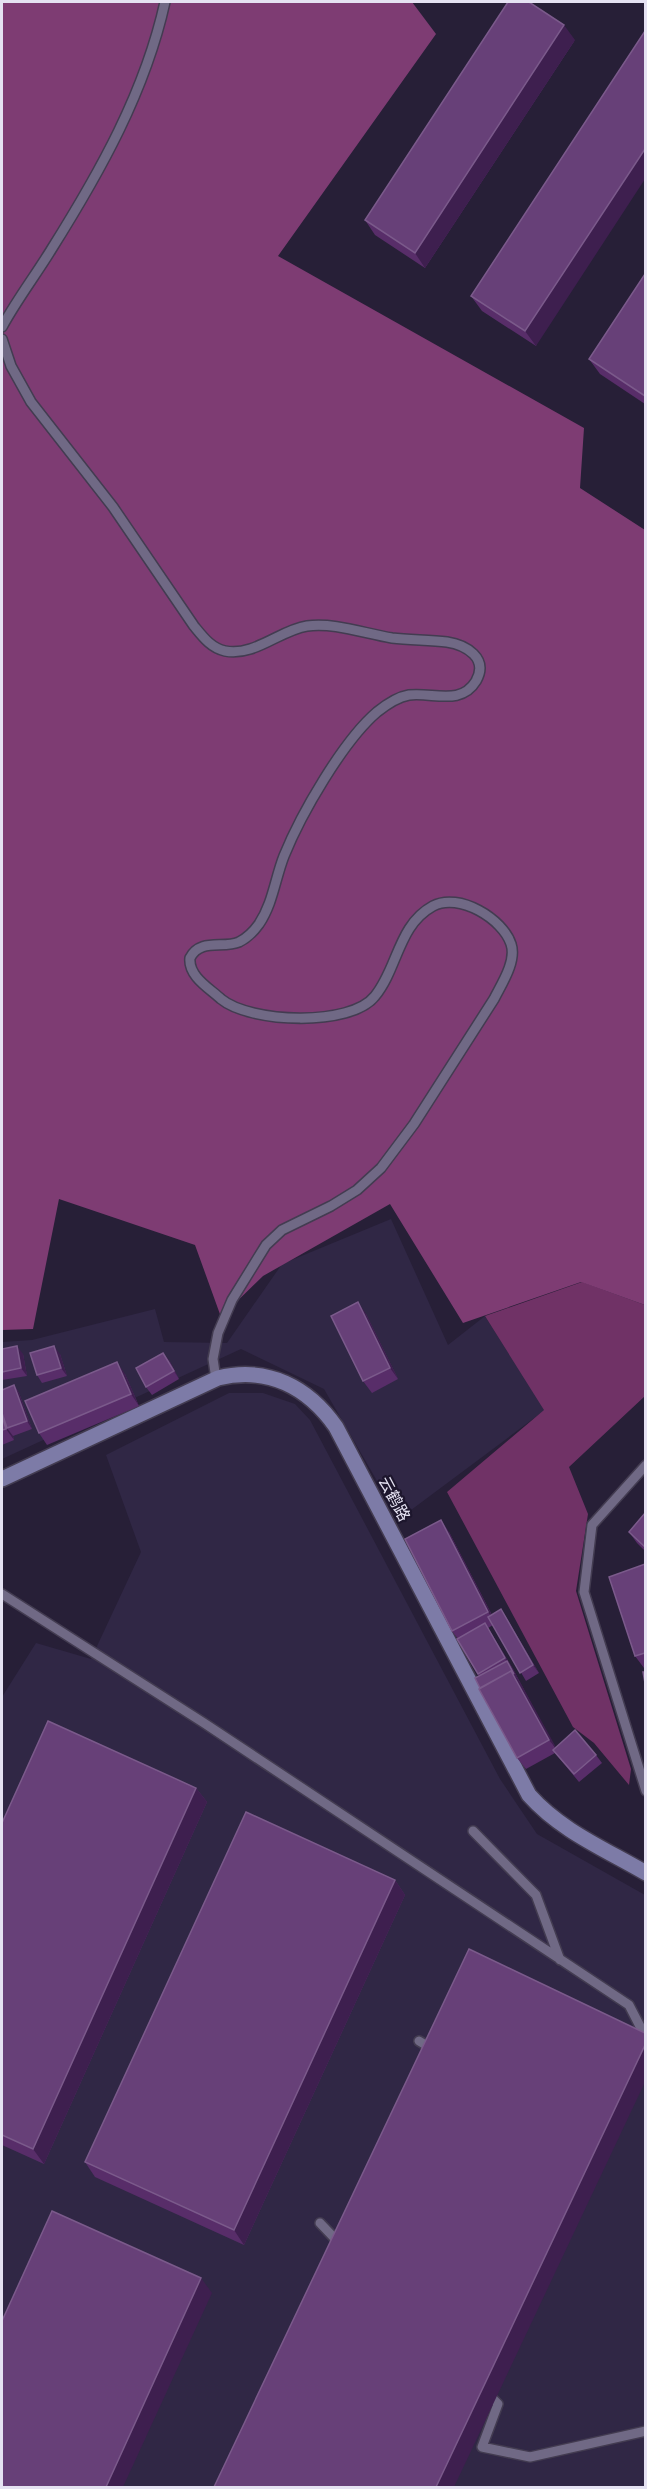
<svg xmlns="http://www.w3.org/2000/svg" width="647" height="2489" font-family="'Nunito Sans','Noto Sans SC',sans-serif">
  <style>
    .built { fill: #302745 }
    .green { fill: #703266 }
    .forest { fill: #7e3c73 }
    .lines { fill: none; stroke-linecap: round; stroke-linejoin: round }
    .lane-casing { stroke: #433c51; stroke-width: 12 }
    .secondary-casing { stroke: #433c51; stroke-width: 18 }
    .lane { stroke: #706985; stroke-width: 9 }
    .secondary { stroke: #7d7ba7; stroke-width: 15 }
    .wall { fill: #582d69 }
    .shaded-wall { fill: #3e1f4f }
    .building { fill: #674078; stroke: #7b5a8b; stroke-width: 1.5 }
    .labels { text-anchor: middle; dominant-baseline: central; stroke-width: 4.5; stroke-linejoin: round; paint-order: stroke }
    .street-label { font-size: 16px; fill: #e5e2f2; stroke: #1d162d }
  </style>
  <rect width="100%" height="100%" fill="#271f37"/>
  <!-- built -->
  <path class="built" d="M391 1219 448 1345 485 1316 545 1410 399 1519 324 1389 241 1349 2 1459V1342L32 1340 155 1309 164 1342 227 1343 282 1264Z
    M229 1393H263L295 1404 310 1420 500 1779 537 1834 645 1895V2487H2V1697L36 1643 91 1659 141 1552 106 1455Z"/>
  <!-- green -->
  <path class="green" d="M582 1282 645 1305V1396L569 1467 588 1514 576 1591 631 1769 629 1785 594 1743 573 1727 447 1492 544 1410 485 1316Z"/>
  <!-- forest -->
  <path class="forest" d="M2 2H412L436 34 278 256 584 428 580 488 645 530V1305L581 1282 463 1323 390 1204 263 1276 221 1317 195 1245 59 1199 33 1329 2 1330Z"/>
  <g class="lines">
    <defs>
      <path id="lane" d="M2 327C16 301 35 276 51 250 100 172 145 92 165 2
        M2 339 11 366 31 402 113 507 194 626C203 637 211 648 225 651 254 657 280 630 307 626 334 622 366 634 392 638 410 640 429 640 447 642 466 645 489 658 476 681 461 706 433 692 409 695 397 697 387 704 377 712 343 741 301 814 284 856 275 879 273 903 259 924 254 931 247 938 239 942 223 949 200 938 190 958 188 976 209 988 221 999 250 1023 351 1027 375 996 398 968 398 925 433 906 459 892 503 919 511 944 517 961 501 985 494 999L414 1124 381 1168 357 1190 331 1206 282 1230 266 1245 232 1300 218 1333 213 1359 216 1379
        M646 1465 592 1525 584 1592 646 1791
        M2 1594 204 1723 629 2005 646 2038
        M473 1831 536 1895 560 1960
        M419 2041 434 2050
        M320 2223 341 2245
        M488 2394 498 2404 482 2447 530 2457 646 2431"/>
      <path id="secondary" d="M2 1479 218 1378C268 1366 308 1387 336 1427L529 1795C561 1831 605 1849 646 1873"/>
    </defs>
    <!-- lane casing -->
    <use href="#lane" class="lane-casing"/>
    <!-- secondary casing -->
    <use href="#secondary" class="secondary-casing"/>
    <!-- lane -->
    <use href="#lane" class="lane"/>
    <!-- secondary -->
    <use href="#secondary" class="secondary"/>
  </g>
  <!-- wall -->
  <path class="wall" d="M645 31 536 346 482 311 471 296Z
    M575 40 425 268 375 235 365 220Z
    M645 274V404L600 374 589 359Z
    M366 1314 398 1379 372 1393 363 1381Z
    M2 1349 23 1354 27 1376 2 1380Z
    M60 1354 67 1376 42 1383 37 1375Z
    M169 1360 179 1379 152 1395 146 1387Z
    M125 1374 139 1406 47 1445 39 1433Z
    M14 1385 19 1393 32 1429 13 1436 14 1440 2 1445V1390Z
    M645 1513V1551L637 1543 629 1532Z
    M449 1532 492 1615 506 1617 539 1673 526 1681 493 1625 488 1628 513 1669 555 1748 596 1755 602 1763 579 1782 555 1753 526 1769 517 1758 479 1676 458 1639 452 1631Z
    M645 1564V1667L644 1668 635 1656Z
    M196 1788 207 1802 44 2164 2 2145V1823Z
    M395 1880 405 1895 244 2245 95 2177 85 2162Z"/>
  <!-- shaded-wall -->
  <path class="shaded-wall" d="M564 25 575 40 425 268 415 253Z
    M645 149V179L536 346 525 331Z
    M358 1302 366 1314 398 1379 390 1368Z
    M17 1346 23 1354 27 1376 21 1368Z
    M54 1346 60 1354 67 1376 61 1368Z
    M163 1353 169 1360 179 1379 174 1371Z
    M117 1362 125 1374 139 1406 131 1394Z
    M14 1385 19 1393 32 1429 27 1421Z
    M2 1405 7 1428 13 1436 14 1440 6 1429 2 1416Z
    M441 1520 449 1532 496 1623 488 1612Z
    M501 1609 506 1617 539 1673 533 1665Z
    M485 1623 513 1669 520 1682 514 1674Z
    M511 1671 520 1682 558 1751 549 1740Z
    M196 1788 207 1802 44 2164 33 2149Z
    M395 1880 405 1895 244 2245 234 2230Z
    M645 2045V2082L454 2487H436Z
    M201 2278 212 2293 123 2487H106Z"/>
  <!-- building -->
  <path class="building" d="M508 2H529L564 25 415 253 365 220Z
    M645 31V149L525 331 471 296Z
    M645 274V396L589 359Z
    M358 1302 390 1368 363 1381 331 1316Z
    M17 1346 21 1368 2 1372V1349Z
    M54 1346 61 1368 37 1375 30 1353Z
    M163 1353 174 1371 146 1387 136 1368Z
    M117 1362 131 1394 39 1433 25 1401Z
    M14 1385 27 1421 7 1428 2 1413V1390Z
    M2 1416 6 1429 2 1430Z
    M645 1513V1547L629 1532Z
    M441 1520 488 1612 452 1631 405 1539Z
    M645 1564V1653L635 1656 609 1577Z
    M501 1609 533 1665 520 1673 488 1617Z
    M485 1623 505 1658 478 1674 457 1639Z
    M507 1661 514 1674 511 1671 480 1688 475 1678Z
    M511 1671 549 1740 517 1758 479 1689Z
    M643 1672H645V1683Z
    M48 1721 196 1788 33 2149 2 2135V1823Z
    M575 1730 596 1755 574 1774 553 1750Z
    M246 1812 395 1880 234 2230 85 2162Z
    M469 1949 645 2033V2045L436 2487H214Z
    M52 2211 201 2278 106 2487H2V2321Z"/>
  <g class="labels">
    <!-- street labels -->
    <g class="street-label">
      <text transform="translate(394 1499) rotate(62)">云鹤路</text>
    </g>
  </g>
  <!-- border -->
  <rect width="647" height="2489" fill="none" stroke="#e5e2f2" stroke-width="6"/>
</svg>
